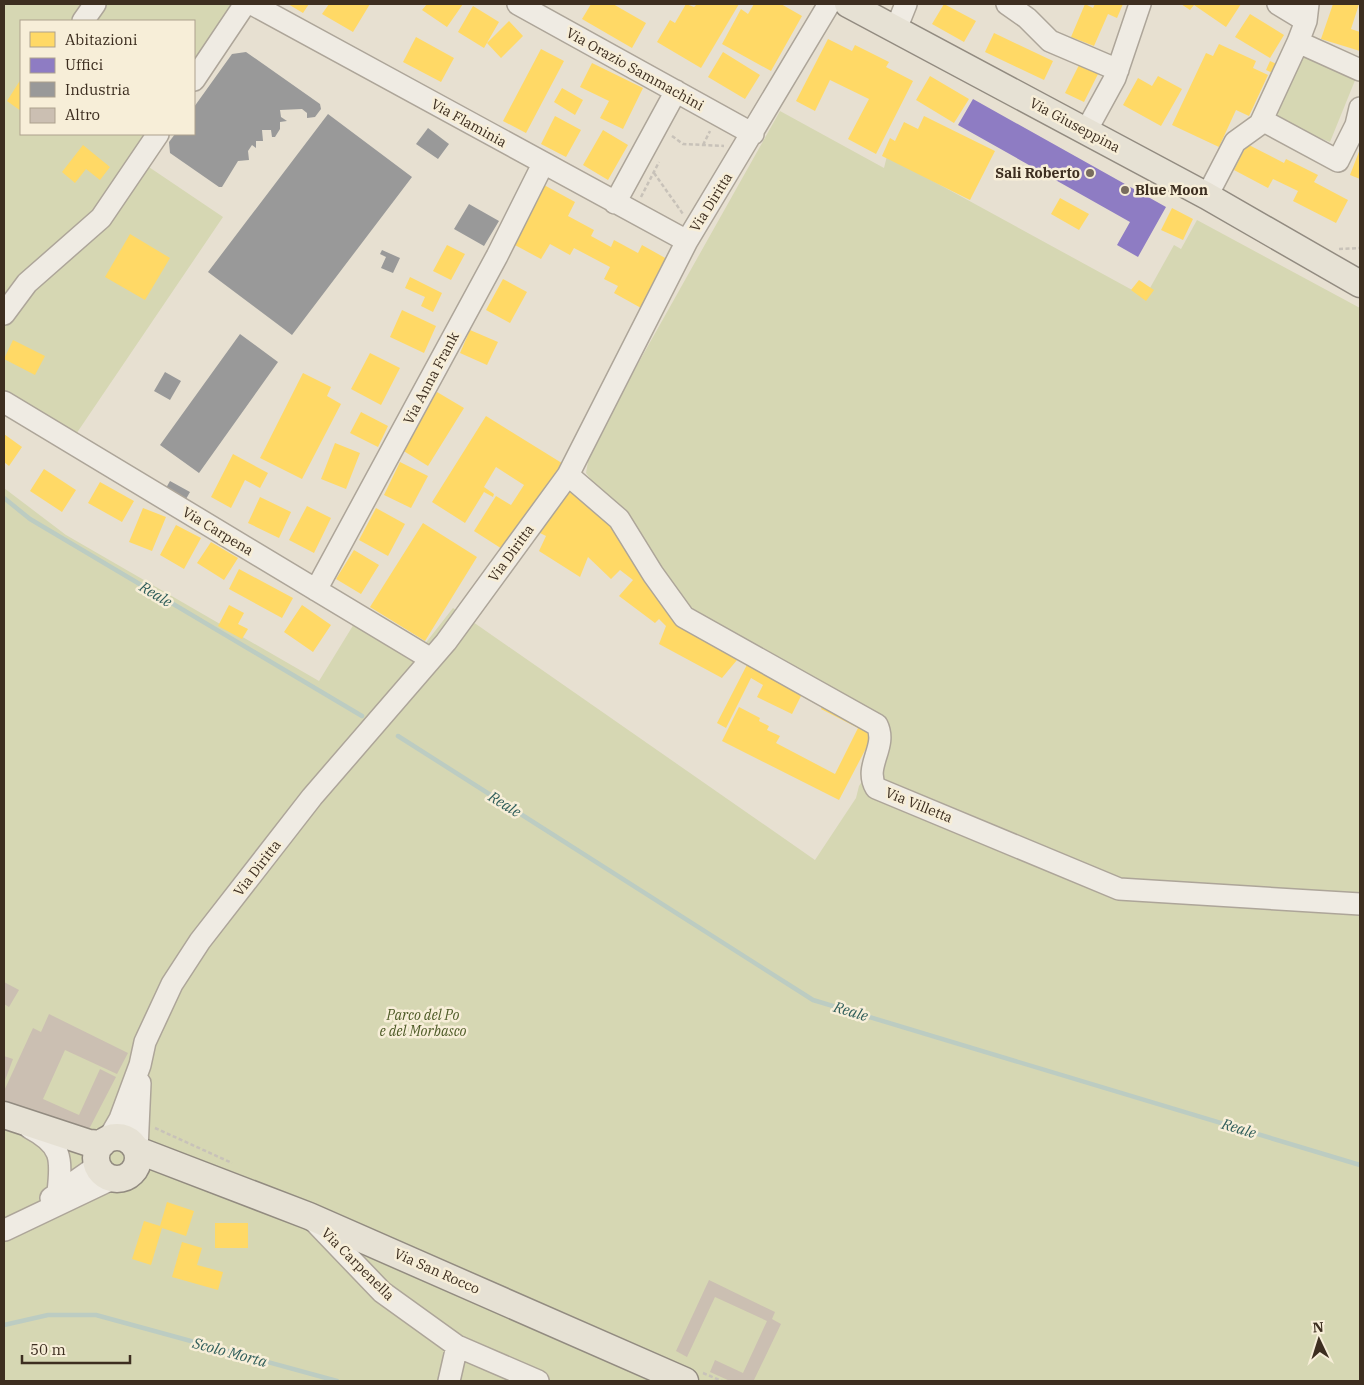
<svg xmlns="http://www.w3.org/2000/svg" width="1364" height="1385" font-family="'IBM Plex Serif',serif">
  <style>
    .green { fill: #d6d7b3 }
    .homes { fill: #ffd966 }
    .offices { fill: #8e7cc3 }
    .industry { fill: #999 }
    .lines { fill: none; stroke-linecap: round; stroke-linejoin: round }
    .stream { stroke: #bcccc2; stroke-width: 4.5 }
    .building { fill: #cbbfb2 }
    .minor-casing { stroke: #ada599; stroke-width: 24 }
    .major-casing { stroke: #928b80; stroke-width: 29 }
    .path { stroke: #c8c2b9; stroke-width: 2.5; stroke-dasharray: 4 2.5; stroke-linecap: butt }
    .minor { stroke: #efebe3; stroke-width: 21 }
    .major { stroke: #e6e1d4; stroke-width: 26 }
    .poi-dot { fill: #786c5e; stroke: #f7eed8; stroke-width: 2 }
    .labels { text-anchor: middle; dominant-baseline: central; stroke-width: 5; stroke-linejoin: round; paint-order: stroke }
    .street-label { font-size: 14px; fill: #3d2e20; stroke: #f7eed8 }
    .poi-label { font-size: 14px; font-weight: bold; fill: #3d2e20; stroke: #f7eed8; text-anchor: end }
    .park-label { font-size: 14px; font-style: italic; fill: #4d5a26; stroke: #f7eed8 }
    .water-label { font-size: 15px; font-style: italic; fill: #2f5d5a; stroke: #f7eed8 }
  </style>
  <rect width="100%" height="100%" fill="#e7e0d1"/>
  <!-- green -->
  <path class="green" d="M4 4H244L194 83V21H21V134H156L137 159 223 217 70 443 4 404Z
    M1301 51 1358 73 1330 142 1274 120Z
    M780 111 884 168 887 156 1145 297 1174 245 1181 249 1197 220 1360 308V1381H4V488L66 535 319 681 357 619 417 654 453 608 815 860 856 798 859 786 887 743 687 609 586 473 589 456 626 385Z"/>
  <!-- homes -->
  <path class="homes" d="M288 4H309L303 13Z
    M329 4H370L353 32 322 14Z
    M427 4H463L447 27 422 10Z
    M591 4H613L646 23 632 48 582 19Z
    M686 4 694 7 697 4H739L701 68 657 42 670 20 675 23Z
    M754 4H781L802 16 771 71 722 44 741 9 748 14Z
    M944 4 976 21 964 42 932 24Z
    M1085 4 1093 8 1095 4H1123L1117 18 1108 14 1094 46 1071 37Z
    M1181 4H1241L1226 27 1194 5 1190 10Z
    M1333 4H1359L1351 29 1360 32V51L1321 39Z
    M473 6 499 22 484 48 458 32Z
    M1250 14 1284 35 1270 58 1235 37Z
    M509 21 523 36 501 58 487 43Z
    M994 33 1053 61 1044 80 985 52Z
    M416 37 454 58 441 82 403 62Z
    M828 39 852 51 855 45 889 62 886 67 913 81 876 154 848 139 869 99 830 80 815 111 796 101Z
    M1219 44 1256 61 1253 68 1268 75 1249 116 1236 110 1219 147 1172 125 1206 53 1213 56Z
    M541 49 564 61 526 133 503 121Z
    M723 52 760 75 745 99 708 77Z
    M1270 61 1281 66 1277 75 1266 70Z
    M592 63 643 88 623 129 600 118 609 101 580 87Z
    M1079 65 1098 74 1084 102 1065 93Z
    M930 76 969 99 954 123 916 100Z
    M1158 76 1182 89 1161 126 1123 105 1138 78 1152 86Z
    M21 79V111L7 101Z
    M562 88 583 100 575 115 554 102Z
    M555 116 581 130 566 157 541 144Z
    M924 116 995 151 970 200 882 156 890 138 895 141 904 122 918 129Z
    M603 130 628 145 608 180 583 165Z
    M1247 144 1284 163 1286 159 1318 175 1314 182 1348 200 1336 223 1293 201 1298 191 1273 179 1268 188 1234 170Z
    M83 145 110 167 100 180 86 169 75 183 62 172Z
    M1360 149V179L1350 175Z
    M544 185 575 202 568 216 594 230 591 236 611 247 614 240 638 253 642 245 667 259 641 308 614 293 618 286 604 279 610 267 574 248 570 255 550 244 541 259 513 244Z
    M1060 198 1089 214 1079 230 1051 214Z
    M1172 208 1193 219 1183 240 1161 230Z
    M130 234 170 258 145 300 105 277Z
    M447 245 465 254 451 280 433 271Z
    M410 277 442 293 433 312 421 306 425 297 405 288Z
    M503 279 527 292 510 323 486 310Z
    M1139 280 1154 290 1146 301 1131 290Z
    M402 310 436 326 424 353 390 337Z
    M470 330 498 342 487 365 460 353Z
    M13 340 45 356 35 375 4 359Z
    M370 353 400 368 381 405 351 389Z
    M303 373 331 387 327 396 341 404 302 479 260 458Z
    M437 392 464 408 428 466 402 450Z
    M361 412 388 426 378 447 350 433Z
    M486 416 565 465 510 554 474 531 496 496 511 505 524 485 496 467 484 487 494 494 493 497 484 492 465 523 432 502Z
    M4 434 22 447 9 466 4 462Z
    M335 443 360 453 346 489 321 479Z
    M233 454 268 473 260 488 245 480 231 508 211 497Z
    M400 462 428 476 411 508 384 495Z
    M44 469 76 490 62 512 30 491Z
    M100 482 134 501 122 522 88 503Z
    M562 487 614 521 679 620 737 660 722 678 659 644 666 626 659 619 655 623 619 596 633 580 620 570 611 579 588 557 580 577 539 551 546 536 532 529Z
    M260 497 291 512 279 538 248 523Z
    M307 506 331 518 314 553 289 540Z
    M143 508 166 517 152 551 129 542Z
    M376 508 405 524 388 556 359 540Z
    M423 523 477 557 425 641 370 607Z
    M176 525 201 538 184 569 160 555Z
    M211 542 238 558 224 580 197 563Z
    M354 550 379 565 361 594 336 579Z
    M239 569 293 598 282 618 229 589Z
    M229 605 244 613 238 624 248 629 242 639 218 626Z
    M302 605 331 625 313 652 284 632Z
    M751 657 805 688 792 714 757 697 763 685 751 678 726 728 717 723Z
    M827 698 873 735 839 800 722 741 739 707 760 718 759 721 769 726 767 730 780 736 776 743 835 774 858 728 821 709Z
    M167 1202 194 1211 186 1236 162 1228 151 1265 132 1259 144 1221 160 1226Z
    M215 1223H248V1248H215Z
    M182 1242 202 1248 197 1265 223 1272 218 1290 172 1277Z"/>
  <!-- offices -->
  <path class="offices" d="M973 99 1166 207 1138 257 1117 245 1130 222 958 125Z"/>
  <!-- industry -->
  <path class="industry" d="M246 52 320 104 321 109 315 117 307 118V113L302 109 280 110 281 117 287 121 280 122V129L275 137H272L271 130H262L263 141H256V148L252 145 248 151 249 160 238 161 222 187H219L170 153 169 142 175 134H194V107L232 54Z
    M328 114 412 177 292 335 208 272Z
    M428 128 449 144 438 159 416 144Z
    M469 204 499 221 484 246 454 229Z
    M382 250 400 258 393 273 381 268 386 257 380 254Z
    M240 334 278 362 199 473 160 445Z
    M165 372 181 381 170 400 154 391Z
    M170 481 190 492 186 499 166 488Z"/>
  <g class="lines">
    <!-- stream -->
    <path class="stream" d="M4 498 30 519 362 716
      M398 736 813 1000 1360 1165
      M4 1325 48 1315H96L337 1381"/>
  </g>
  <!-- building -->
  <path class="building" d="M4 982 19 990 9 1007 4 1004Z
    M49 1014 128 1053 117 1074 65 1050 43 1099 79 1115 100 1069 116 1077 87 1133 4 1101V1091L33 1028 41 1032Z
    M4 1056 13 1059 4 1083Z
    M709 1280 775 1312 772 1319 781 1324 754 1380 757 1381H730L710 1372 715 1360 743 1373 767 1321 715 1297 687 1357 676 1351Z"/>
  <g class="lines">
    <defs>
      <path id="minor" d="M252 4 687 241
        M518 4 753 134
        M1007 4 1027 18 1050 41 1118 70
        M1278 4 1306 21
        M83 21 95 4
        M896 29 906 4
        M1298 42 1360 70
        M194 80 245 4
        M1262 120 1338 161 1356 125 1360 108
        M1086 131 1115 78 1140 4
        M1207 196 1235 142 1260 124 1298 42 1306 21 1308 4
        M615 203 676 91
        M4 314 27 283 101 218 158 134
        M4 402 431 659
        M568 475 619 519 653 574 684 617 877 725C888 747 863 766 876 788L1119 889 1360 904
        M316 590 497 256 543 164
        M30 1128C62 1145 62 1158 58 1192
        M109 1138 120 1119 140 1065 145 1042 172 984 200 941 312 797 446 642 568 475 687 241 829 4
        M137 1150 140 1083
        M51 1198 97 1166
        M313 1220 382 1292 457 1346 538 1381
        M5 1230 112 1179
        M449 1381 457 1346"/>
      <path id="major" d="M848 4 1207 196 1360 284
        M4 1115 89 1143 102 1144
        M96 1158a21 21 0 1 1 42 0a21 21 0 1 1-42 0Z
        M137 1150 309 1216 685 1381"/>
    </defs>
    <!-- minor casing -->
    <use href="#minor" class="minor-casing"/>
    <!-- major casing -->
    <use href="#major" class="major-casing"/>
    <!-- path -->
    <path class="path" d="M672 136 683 144 724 146
      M703 145 710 131
      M654 173 683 214
      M641 197 659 162
      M1339 249 1360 248
      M155 1128 232 1163
      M703 1373 722 1381"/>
    <!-- minor -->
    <use href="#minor" class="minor"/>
    <!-- major -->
    <use href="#major" class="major"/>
  </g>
  <!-- markers -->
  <g class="poi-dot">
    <circle cx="1090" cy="173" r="5"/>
    <circle cx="1125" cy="190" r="5"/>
  </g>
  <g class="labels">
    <!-- street labels -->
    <g class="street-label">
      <text transform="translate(635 69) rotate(29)">Via Orazio Sammachini</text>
      <text transform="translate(469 123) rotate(29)">Via Flaminia</text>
      <text transform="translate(1075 125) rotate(28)">Via Giuseppina</text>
      <text transform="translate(711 202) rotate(-58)">Via Diritta</text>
      <text transform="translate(431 378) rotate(-62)">Via Anna Frank</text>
      <text transform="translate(218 531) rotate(31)">Via Carpena</text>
      <text transform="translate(511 553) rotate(-54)">Via Diritta</text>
      <text transform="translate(919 805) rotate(22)">Via Villetta</text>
      <text transform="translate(257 868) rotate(-52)">Via Diritta</text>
      <text transform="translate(358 1264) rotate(45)">Via Carpenella</text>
      <text transform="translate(437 1271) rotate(24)">Via San Rocco</text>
    </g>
    <!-- poi labels -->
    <g class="poi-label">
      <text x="1080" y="173">Sali Roberto</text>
      <text x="1135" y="190" text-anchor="start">Blue Moon</text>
    </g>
    <!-- park labels -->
    <g class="park-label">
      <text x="423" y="1015">Parco del Po<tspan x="423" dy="16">e del Morbasco</tspan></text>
    </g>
    <!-- water labels -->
    <g class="water-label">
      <text transform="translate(156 594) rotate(31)">Reale</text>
      <text transform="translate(505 804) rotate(32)">Reale</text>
      <text transform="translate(851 1011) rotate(17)">Reale</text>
      <text transform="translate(1239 1128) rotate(17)">Reale</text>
      <text transform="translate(230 1352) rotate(15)">Scolo Morta</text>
    </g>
  </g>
  <!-- border -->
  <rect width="1364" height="1385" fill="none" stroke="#3d2e20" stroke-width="10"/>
  <!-- legend -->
  <rect x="20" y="20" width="175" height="115" fill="#f7eed8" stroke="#ada18e"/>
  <rect x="30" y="32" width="25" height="15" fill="#ffd966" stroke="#ada18e"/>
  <text x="65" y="45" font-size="15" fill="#3d2e20">Abitazioni</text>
  <rect x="30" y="58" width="25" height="15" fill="#8e7cc3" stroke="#ada18e"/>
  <text x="65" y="70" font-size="15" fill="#3d2e20">Uffici</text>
  <rect x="30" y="82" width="25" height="15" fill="#999999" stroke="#ada18e"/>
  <text x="65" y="95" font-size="15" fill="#3d2e20">Industria</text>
  <rect x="30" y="108" width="25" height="15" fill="#cbbfb2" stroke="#ada18e"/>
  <text x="65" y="120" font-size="15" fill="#3d2e20">Altro</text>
  <!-- north arrow -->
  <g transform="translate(1319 1340) rotate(356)" stroke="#f7eed8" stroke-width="4" paint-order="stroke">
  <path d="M0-4L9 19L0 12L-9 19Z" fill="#3d2e20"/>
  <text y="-8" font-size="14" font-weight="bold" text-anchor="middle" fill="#3d2e20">N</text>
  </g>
  <!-- scale -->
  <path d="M22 1355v8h108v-8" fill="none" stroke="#3d2e20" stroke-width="2.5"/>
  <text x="30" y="1355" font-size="15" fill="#3d2e20" stroke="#f7eed8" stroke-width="4" paint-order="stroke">50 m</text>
</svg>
